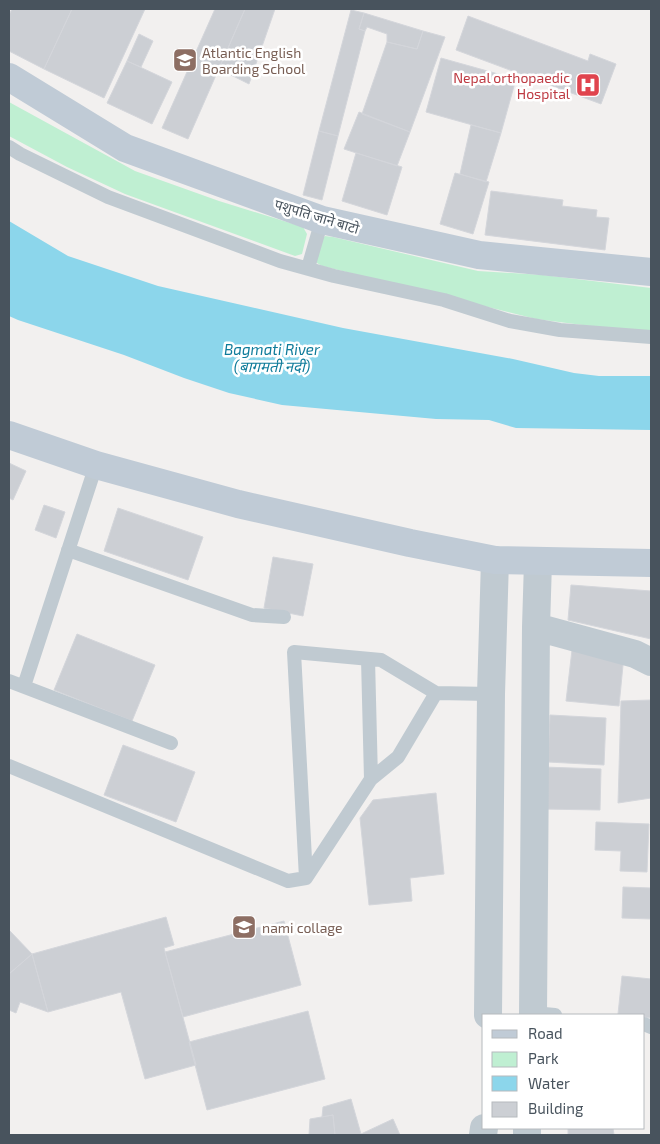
<svg xmlns="http://www.w3.org/2000/svg" width="660" height="1144" font-family="'Exo 2','Noto Sans Devanagari',sans-serif">
  <style>
    .green { fill: #bfefd2 }
    .water { fill: #8cd6eb }
    .building { fill: #cccfd4; stroke: #d4d6db }
    .lines { fill: none; stroke-linecap: round; stroke-linejoin: round }
    .service { stroke: #c0cad1; stroke-width: 14 }
    .minor { stroke: #c0cad1; stroke-width: 28 }
    .secondary { stroke: #c0cbd6; stroke-width: 28 }
    .labels { text-anchor: middle; dominant-baseline: central; stroke-width: 5; stroke-linejoin: round; paint-order: stroke }
    .education-label { font-size: 14px; fill: #785e54; stroke: #fff; text-anchor: start }
    .health-label { font-size: 14px; fill: #be3a42; stroke: #fff; text-anchor: end }
    .street-label { font-size: 14px; fill: #48535d; stroke: #fff }
    .water-label { font-size: 15px; font-style: italic; fill: #0e7b9a; stroke: #fff }
  </style>
  <rect width="100%" height="100%" fill="#f2f0ef"/>
  <!-- green -->
  <path class="green" d="M9 102 135 171 219 201 303 227 307 234 302 254 295 256 125 194 67 167 9 136Z
    M325 236 333 237 478 271 543 275 651 288V331H629L536 319 322 266 317 263C315 255 319 242 325 236Z"/>
  <!-- water -->
  <path class="water" d="M9 221 68 256 158 286 343 328 513 359 574 373 599 376H651V430L516 428 489 420 436 419 282 405 229 393 184 378 124 355 18 320 9 316Z"/>
  <!-- building -->
  <path class="building" d="M12 9H72L44 69 9 51V15Z
    M72 9H145L104 98 44 69Z
    M215 9H245L188 139 162 128Z
    M245 9H275L249 84 219 69Z
    M351 10 364 13 359 29 365 31 338 136 319 131Z
    M364 13 423 31 417 49 387 42V34L367 27 365 31 359 29Z
    M468 16 588 61 590 54 616 64 601 104 456 50Z
    M423 31 445 37 410 132 362 114 387 42 417 49Z
    M139 34 153 41 141 67 127 61Z
    M441 58 516 79 501 133 426 112Z
    M127 61 172 82 152 124 107 103Z
    M359 112 410 132 397 166 344 149Z
    M471 125 501 133 486 182 460 174Z
    M319 131 338 136 322 200 303 195Z
    M356 153 402 167 387 215 342 201Z
    M455 173 489 182 473 234 440 224Z
    M491 191 563 200 562 206 597 210 596 217 609 218 605 250 485 235Z
    M9 463 26 471 13 500 9 498Z
    M44 505 65 512 56 538 35 530Z
    M118 508 203 537 188 580 104 551Z
    M273 557 313 564 303 616 264 608Z
    M571 585 651 591V639L568 620Z
    M77 634 155 665 132 721 54 690Z
    M572 650 624 655 619 706 566 701Z
    M651 700V798L618 803 621 701Z
    M550 715 606 718 604 765 548 762Z
    M123 745 195 772 176 822 104 795Z
    M543 767 601 769 600 810 542 809Z
    M436 793 444 874 410 878 412 901 369 905 360 818 373 800Z
    M596 822 649 824 647 872 620 871 621 851 595 850Z
    M623 887 651 888V919L622 918Z
    M166 917 174 945 164 948 196 1065 145 1079 121 992 48 1012 32 954Z
    M284 921 301 985 183 1017 165 952Z
    M9 930 32 954 9 974Z
    M32 954 48 1012 20 1002 16 1013 9 1010V974Z
    M622 976 651 979V1018L644 1017V1015L618 1014Z
    M308 1011 325 1079 207 1110 189 1042Z
    M351 1099 361 1134 393 1119 400 1135H335L333 1115 322 1117 323 1107Z
    M333 1115 335 1135H309L310 1119Z
    M568 1128H613L614 1135H568Z"/>
  <g class="lines">
    <!-- service -->
    <path class="service" d="M9 147 20 154 108 197 280 261 334 276 444 300 510 321 560 330 651 337
      M308 268 322 220
      M68 550 252 615 284 617
      M368 659 371 779
      M9 681 171 743
      M24 686 96 465
      M9 766 288 881 306 878 371 779 398 757 436 693
      M306 878 294 652 381 660 436 693 491 694
      M533 1013 555 1015
      M644 1024 651 1027"/>
    <!-- minor -->
    <path class="minor" d="M536 627 635 654 651 662
      M488 1015 491 694 495 560
      M533 1015 536 627 538 562
      M483 1135 484 1128
      M527 1135V1128"/>
    <!-- secondary -->
    <path class="secondary" d="M9 77 125 148 322 220 479 255 651 272
      M9 435 96 465 238 504 410 543 495 560 651 563"/>
  </g>
  <!-- icons -->
  <defs>
    <symbol id="school-square" viewBox="-11 -11 22 22"><rect x="-9" y="-9" width="18" height="18" rx="4" fill="#8d6e63" stroke="#fff"/><path d="M0-5L7-2L0 1L-7-2ZM-4 1L0 2.5L4 1V4Q0 6-4 4Z" fill="#fff"/></symbol>
    <symbol id="hospital-square" viewBox="-11 -11 22 22"><rect x="-9" y="-9" width="18" height="18" rx="4" fill="#e0444e" stroke="#fff"/><path d="M-5-5h3v3.5h4V-5h3V5h-3V1.5h-4V5h-3Z" fill="#fff"/></symbol>
    <symbol id="university-square" viewBox="-11 -11 22 22"><rect x="-9" y="-9" width="18" height="18" rx="4" fill="#8d6e63" stroke="#fff"/><path d="M0-5L7-2L0 1L-7-2ZM-4 1L0 2.5L4 1V4Q0 6-4 4Z" fill="#fff"/></symbol>
  </defs>
  <g fill-rule="evenodd">
    <use href="#school-square" x="171" y="46" width="28" height="28"/>
    <use href="#hospital-square" x="574" y="71" width="28" height="28"/>
    <use href="#university-square" x="230" y="913" width="28" height="28"/>
  </g>
  <g class="labels">
    <!-- education labels -->
    <g class="education-label">
      <text x="202" y="52">Atlantic English<tspan x="202" dy="16">Boarding School</tspan></text>
      <text x="262" y="927">nami collage</text>
    </g>
    <!-- health labels -->
    <g class="health-label">
      <text x="570" y="77">Nepal orthopaedic<tspan x="570" dy="16">Hospital</tspan></text>
    </g>
    <!-- street labels -->
    <g class="street-label">
      <text transform="translate(317 216) rotate(17)">पशुपति जाने बाटो</text>
    </g>
    <!-- water labels -->
    <g class="water-label">
      <text x="272" y="349">Bagmati River<tspan x="272" dy="17">(बागमती नदी)</tspan></text>
    </g>
  </g>
  <!-- border -->
  <rect width="660" height="1144" fill="none" stroke="#48535d" stroke-width="20"/>
  <!-- legend -->
  <rect x="482" y="1014" width="162" height="115" fill="#ffffff" stroke="#b6babe"/>
  <rect x="492" y="1030" width="25" height="8" fill="#c0cbd6" stroke="#b6babe"/>
  <text x="528" y="1039" font-size="15" fill="#48535d">Road</text>
  <rect x="492" y="1052" width="25" height="15" fill="#bfefd2" stroke="#b6babe"/>
  <text x="528" y="1064" font-size="15" fill="#48535d">Park</text>
  <rect x="492" y="1076" width="25" height="15" fill="#8cd6eb" stroke="#b6babe"/>
  <text x="528" y="1089" font-size="15" fill="#48535d">Water</text>
  <rect x="492" y="1102" width="25" height="15" fill="#cccfd4" stroke="#b6babe"/>
  <text x="528" y="1114" font-size="15" fill="#48535d">Building</text>
</svg>
